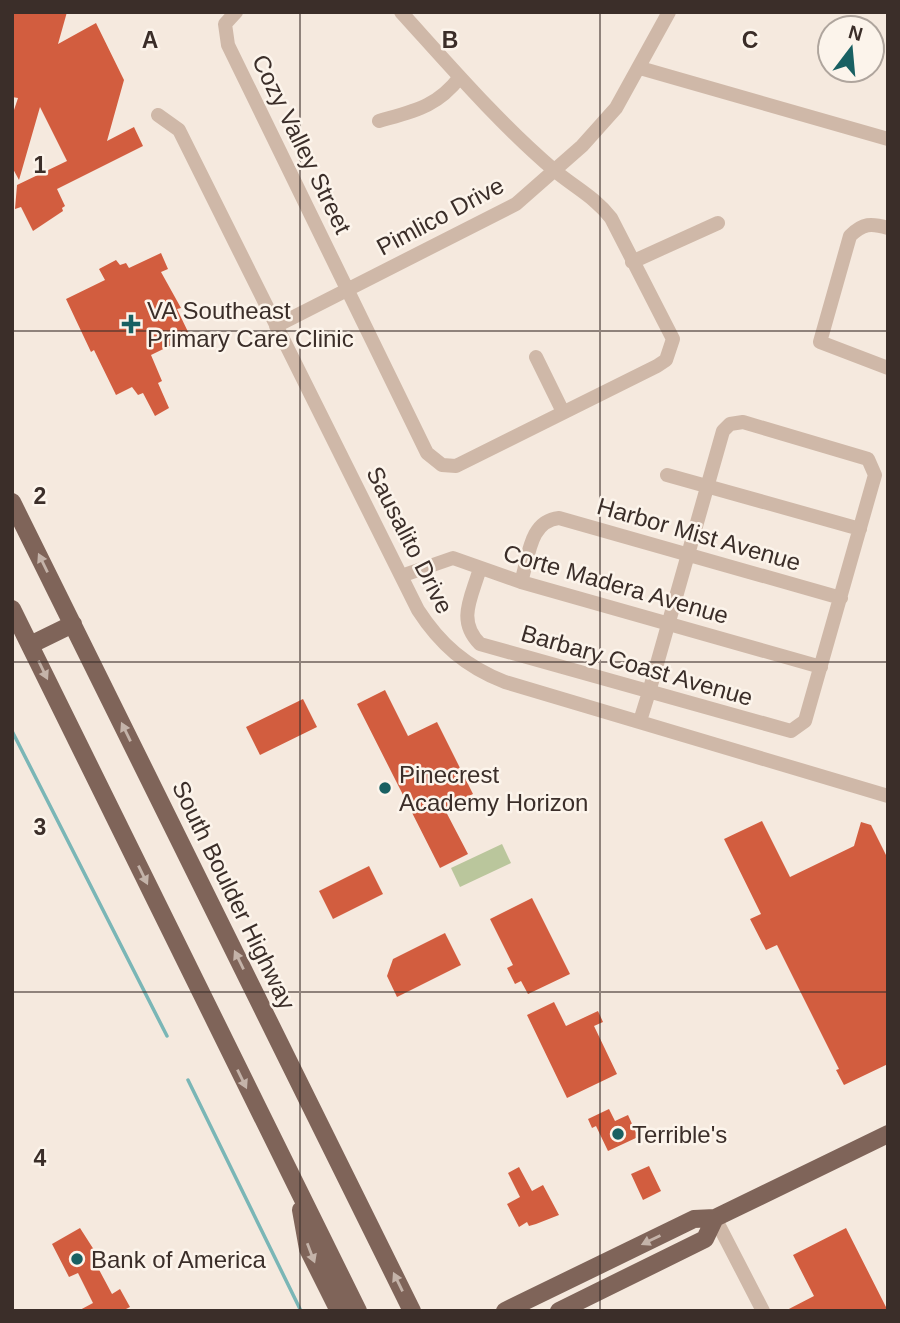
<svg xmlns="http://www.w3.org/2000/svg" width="900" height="1323" font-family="Helvetica,sans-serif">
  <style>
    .green { fill: #bac69c }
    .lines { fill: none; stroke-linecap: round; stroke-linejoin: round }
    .stream { stroke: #7ab6b6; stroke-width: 3.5 }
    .building { fill: #d25d3f }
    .minor { stroke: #cfb8a8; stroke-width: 14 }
    .major { stroke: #7f6459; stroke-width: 18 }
    .oneway { fill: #c4b3a9 }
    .grid { fill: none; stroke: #3b2e29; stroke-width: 2; stroke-opacity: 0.55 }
    .poi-dot { fill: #196062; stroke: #fcf4eb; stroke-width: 2.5 }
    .labels { text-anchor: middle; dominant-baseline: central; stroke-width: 5; stroke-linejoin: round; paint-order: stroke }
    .street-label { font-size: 24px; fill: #3b2e29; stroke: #fcf4eb }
    .poi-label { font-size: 24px; fill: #3b2e29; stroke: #fcf4eb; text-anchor: start }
    .grid-label { font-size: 23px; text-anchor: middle; font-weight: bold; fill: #3b2e29; stroke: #fcf4eb; stroke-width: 5; stroke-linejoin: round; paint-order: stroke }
  </style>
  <rect width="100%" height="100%" fill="#f5e9de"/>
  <!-- green -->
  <path class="green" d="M502 844 511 863 460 887 451 868Z"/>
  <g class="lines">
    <!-- stream -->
    <path class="stream" d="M12 731 167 1036
      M188 1080 301 1311"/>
  </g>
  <!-- building -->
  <path class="building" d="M12 12H67L58 44 96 23 124 80 107 141 134 127 143 146 57 189 65 206 62 208 63 211 33 231 21 207 15 209 17 185 67 161 40 107 19 180 12 167V116L18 98 12 97Z
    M161 253 168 269 161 272 181 308 177 309 190 336 151 355 162 381 158 383 169 408 155 416 143 393 138 395 132 387 116 395 94 350 91 352 66 299 105 280 99 269 116 260 120 265 126 263 129 268Z
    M385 690 408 736 437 722 473 794 444 808 468 854 440 868 357 704Z
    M303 699 317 727 260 755 246 727Z
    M762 821 790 877 854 846 861 822 871 825 888 859V1064L844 1085 836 1070 839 1069 777 945 766 950 750 919 761 914 724 839Z
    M369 866 383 894 333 919 319 891Z
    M532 898 570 974 528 994 521 981 515 984 507 968 513 965 490 919Z
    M445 933 461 965 397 997 387 976 393 959Z
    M554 1002 566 1026 598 1011 603 1022 594 1026 617 1074 567 1098 527 1015Z
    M609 1109 615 1121 628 1115 638 1137 608 1151 596 1126 592 1128 588 1119Z
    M649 1166 661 1191 643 1200 631 1174Z
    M519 1167 532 1191 543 1185 559 1215 536 1224 529 1226 527 1222 519 1227 507 1204 520 1197 508 1173Z
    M80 1228 96 1253 93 1255 96 1264 112 1294 120 1289 130 1307 122 1311H78L93 1303 78 1273 69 1277 52 1244Z
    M846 1228 888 1311H785L814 1296 793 1255Z"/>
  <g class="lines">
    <!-- minor -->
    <path class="minor" d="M236 12 225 24 228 45 427 453 442 465 456 466 657 366 666 360 673 339 611 218C595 197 574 187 554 170 499 123 450 66 401 12
      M640 68 888 139
      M158 115 179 130 418 610C440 644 466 667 505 682L888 796
      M379 121C414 111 437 107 460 77
      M888 228C871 223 863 223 850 236L820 342 888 368
      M632 262 718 223
      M276 326 516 204 582 146 616 108 669 12
      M536 357 563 412
      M667 475 860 529
      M480 568C472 597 456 620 480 644L791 731 805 721 875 475 868 459 743 422 730 424 723 431 649 692 640 721
      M401 576 453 558 521 582 821 667
      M521 582C529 557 529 521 559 518L841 598
      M715 1218 763 1311"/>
    <!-- major -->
    <path class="major" d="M12 502 412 1311
      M12 609 358 1311
      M30 645 73 624
      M301 1210 308 1249 339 1311
      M505 1311 694 1219 715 1218 888 1134
      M559 1311 705 1239 715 1218"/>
  </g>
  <!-- one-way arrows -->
  <defs><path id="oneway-solid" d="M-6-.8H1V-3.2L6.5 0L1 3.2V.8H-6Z" transform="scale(1.75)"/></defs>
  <g class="oneway">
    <use href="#oneway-solid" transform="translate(43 563) rotate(-116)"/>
    <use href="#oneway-solid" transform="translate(43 670) rotate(64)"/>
    <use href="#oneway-solid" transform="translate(126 732) rotate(-116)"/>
    <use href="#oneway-solid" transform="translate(143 875) rotate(64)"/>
    <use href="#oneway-solid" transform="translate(239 960) rotate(-116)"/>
    <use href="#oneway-solid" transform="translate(242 1079) rotate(64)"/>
    <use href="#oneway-solid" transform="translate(651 1240) rotate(154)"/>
    <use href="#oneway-solid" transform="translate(311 1253) rotate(69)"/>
    <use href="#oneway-solid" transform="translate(398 1282) rotate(-116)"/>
  </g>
  <!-- grid -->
  <path class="grid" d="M300 12V1311M600 12V1311M12 331H888M12 662H888M12 992H888"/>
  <!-- markers -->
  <g class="poi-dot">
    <path d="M127.5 313.5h7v7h7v7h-7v7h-7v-7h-7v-7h7z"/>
    <circle cx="385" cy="788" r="7"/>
    <circle cx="618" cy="1134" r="7"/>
    <circle cx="77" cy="1259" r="7"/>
  </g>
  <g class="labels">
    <!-- street labels -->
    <g class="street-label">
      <text transform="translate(302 144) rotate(64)">Cozy Valley Street</text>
      <text transform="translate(440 216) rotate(-28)">Pimlico Drive</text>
      <text transform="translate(699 534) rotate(16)">Harbor Mist Avenue</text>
      <text transform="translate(410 540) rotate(63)">Sausalito Drive</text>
      <text transform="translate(616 584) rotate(16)">Corte Madera Avenue</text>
      <text transform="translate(637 665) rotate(16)">Barbary Coast Avenue</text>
      <text transform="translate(234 895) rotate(64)">South Boulder Highway</text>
    </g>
    <!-- poi labels -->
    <g class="poi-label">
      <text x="147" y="310">VA Southeast<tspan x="147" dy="28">Primary Care Clinic</tspan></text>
      <text x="399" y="774">Pinecrest<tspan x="399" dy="28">Academy Horizon</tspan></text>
      <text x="632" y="1134">Terrible's</text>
      <text x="91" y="1259">Bank of America</text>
    </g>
  </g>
  <g class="grid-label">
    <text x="150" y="48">A</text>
    <text x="450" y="48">B</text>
    <text x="750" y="48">C</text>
    <text x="40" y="173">1</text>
    <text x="40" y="504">2</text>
    <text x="40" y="835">3</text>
    <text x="40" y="1166">4</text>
  </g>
  <!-- border -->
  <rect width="900" height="1323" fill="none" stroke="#3b2e29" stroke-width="28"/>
  <!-- north arrow -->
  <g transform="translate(851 49) rotate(16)"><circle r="33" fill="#fcf4eb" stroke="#afa59d" stroke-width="2"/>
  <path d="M0-5L12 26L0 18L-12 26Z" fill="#196062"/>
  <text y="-10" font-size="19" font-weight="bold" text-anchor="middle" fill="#3b2e29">N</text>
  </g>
</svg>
